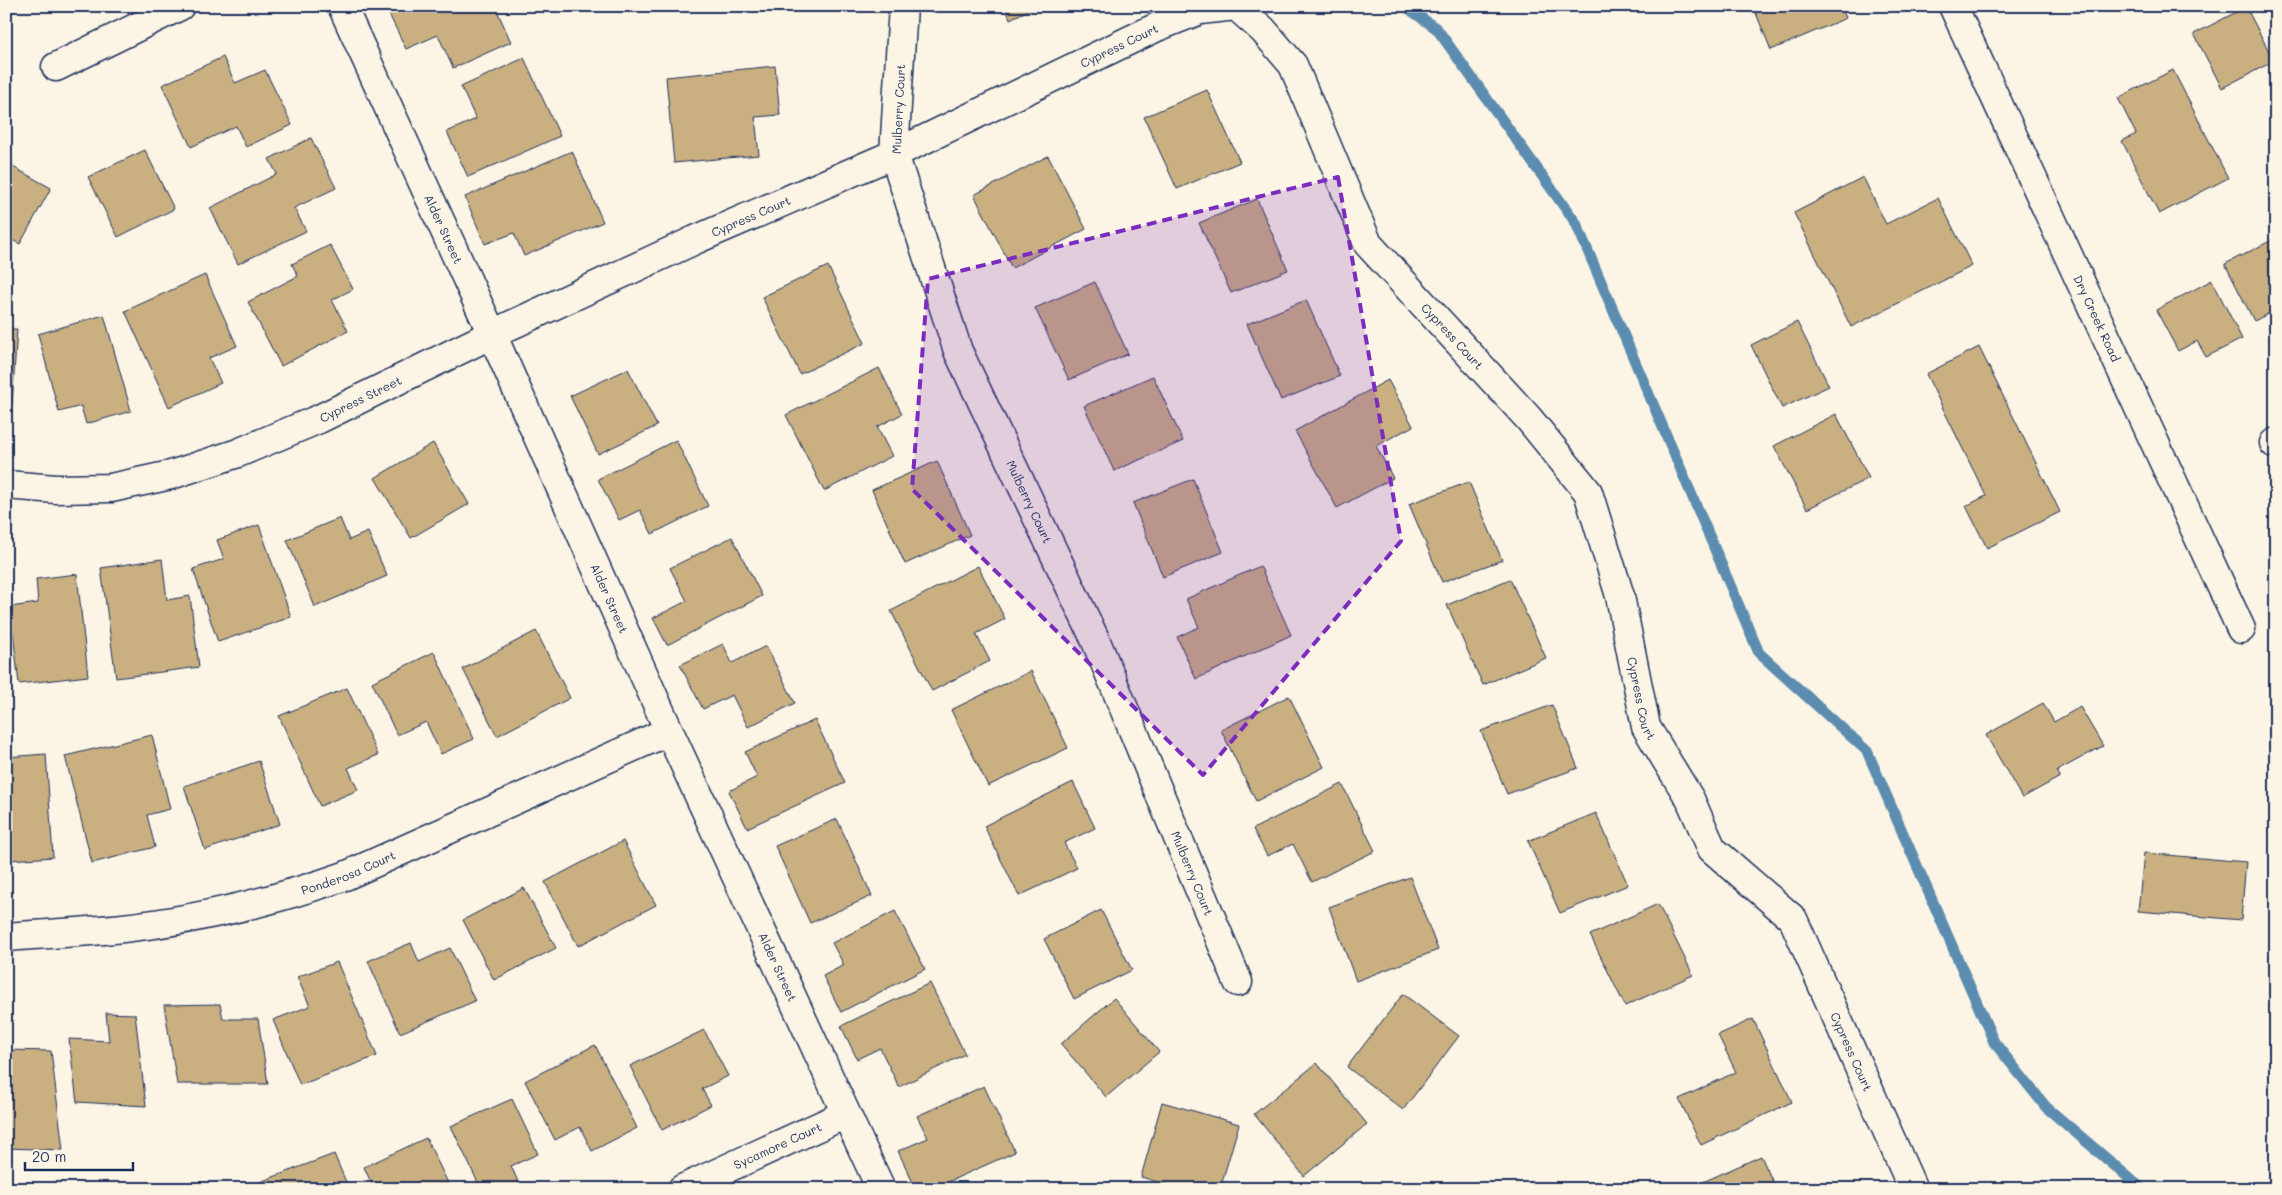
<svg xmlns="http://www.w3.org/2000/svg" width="2282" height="1195" font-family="Mali,sans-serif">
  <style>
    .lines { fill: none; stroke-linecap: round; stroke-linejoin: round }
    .stream { stroke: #5b8db0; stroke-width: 11 }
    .building { fill: #cab080; stroke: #1b2f5e }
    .street-casing { stroke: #1b2f5e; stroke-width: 31 }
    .street { stroke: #fcf5e5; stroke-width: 28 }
    .marked { fill: #7b2cbf; fill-opacity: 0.2; stroke: #7b2cbf; stroke-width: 4; stroke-dasharray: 10 6; stroke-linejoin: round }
    .labels { text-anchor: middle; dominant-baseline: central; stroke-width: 4; stroke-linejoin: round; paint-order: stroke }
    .street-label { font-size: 12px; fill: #1b2f5e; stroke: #fcf5e5 }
  </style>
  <rect width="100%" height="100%" fill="#fcf5e5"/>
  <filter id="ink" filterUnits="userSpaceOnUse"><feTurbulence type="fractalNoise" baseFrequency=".02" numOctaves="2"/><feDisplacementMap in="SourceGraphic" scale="10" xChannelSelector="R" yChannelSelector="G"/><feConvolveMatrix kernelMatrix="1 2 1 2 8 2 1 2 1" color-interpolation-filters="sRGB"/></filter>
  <g filter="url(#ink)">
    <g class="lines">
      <!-- stream -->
      <path class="stream" d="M1405 6 1437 29 1576 223 1759 653 1867 751 1994 1042 2046 1107 2142 1189"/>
    </g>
    <!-- building -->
    <path class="building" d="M395 6H495L511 42 453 68 438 35 406 49 387 10Z
      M750 6H800L750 10Z
      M1005 6H1037L1010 19Z
      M1753 6H1841L1846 18 1771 50Z
      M2246 7 2274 61 2222 88 2194 34Z
      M223 57 235 83 265 70 292 125 246 147 236 126 191 147 162 85Z
      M524 58 560 136 468 177 447 132 476 119 461 87Z
      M775 66 780 115 755 117 759 155 674 163 666 77Z
      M2173 70 2228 178 2159 214 2122 141 2136 134 2118 98Z
      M1207 90 1240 162 1177 189 1144 117Z
      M311 138 336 188 294 208 306 231 238 264 210 208 277 174 269 159Z
      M145 150 174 209 118 237 88 177Z
      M572 151 603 222 524 256 514 233 485 244 465 197Z
      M1048 156 1086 229 1012 268 974 195Z
      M6 163 51 188 20 244 6 237Z
      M1863 177 1886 224 1938 198 1972 266 1851 327 1794 213Z
      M1257 199 1288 270 1231 293 1199 223Z
      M2276 238V310L2254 321 2225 264Z
      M330 245 353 289 332 300 348 331 281 366 248 302 298 276 292 264Z
      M828 266 865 343 800 374 762 297Z
      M205 275 237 346 209 358 221 383 169 407 125 311Z
      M2212 280 2242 339 2206 357 2197 341 2178 351 2156 310Z
      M1095 282 1128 354 1069 380 1035 308Z
      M1306 300 1340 376 1281 400 1247 324Z
      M104 315 131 411 86 424 81 406 59 412 38 334Z
      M1797 322 1829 386 1782 408 1751 345Z
      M6 329H17L12 405 6 404Z
      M1979 347 2060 512 1987 548 1966 506 1986 496 1926 374Z
      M879 368 902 414 877 427 892 456 824 491 786 415Z
      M628 369 657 426 598 454 570 396Z
      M1153 376 1183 441 1114 471 1084 406Z
      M1388 380 1413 426 1376 446 1393 478 1337 508 1295 431Z
      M1836 414 1869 478 1807 509 1774 446Z
      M676 440 708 506 652 534 640 510 619 520 598 479Z
      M433 443 469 504 411 538 375 478Z
      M937 461 970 535 905 564 872 490Z
      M1193 479 1223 552 1163 577 1133 503Z
      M1469 482 1502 560 1442 582 1409 504Z
      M340 518 349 540 368 532 387 576 315 607 287 540Z
      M259 525 291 617 218 642 193 569 224 559 217 540Z
      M732 537 762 596 667 645 653 618 687 601 670 568Z
      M162 559 167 600 190 596 199 667 116 678 101 568Z
      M978 566 1005 619 976 634 990 661 932 691 891 611Z
      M1260 566 1291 635 1196 679 1177 637 1199 627 1186 599Z
      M77 574 88 676 19 684 10 607 38 603 36 579Z
      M1510 579 1546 658 1483 685 1447 605Z
      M536 631 570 698 497 736 463 669Z
      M723 644 732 663 766 646 795 703 748 727 732 695 703 709 680 665Z
      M434 652 474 739 441 754 426 722 397 735 372 682Z
      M1031 671 1068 748 988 786 951 710Z
      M347 688 378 755 348 768 358 790 320 806 279 716Z
      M1289 696 1324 767 1256 801 1221 730Z
      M2043 703 2054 722 2080 707 2103 746 2057 771 2060 777 2022 798 1986 735Z
      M1552 705 1578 768 1507 794 1481 731Z
      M815 720 845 783 747 828 729 791 757 777 745 752Z
      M152 735 170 809 147 815 155 847 92 863 65 756Z
      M46 754 53 857 10 860 6 826V757Z
      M259 761 280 824 205 850 184 786Z
      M1073 782 1095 828 1064 843 1077 868 1019 896 984 826Z
      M1342 784 1375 851 1312 882 1293 844 1267 856 1253 829Z
      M1596 813 1628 885 1560 913 1528 841Z
      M837 819 872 896 810 923 775 846Z
      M623 841 656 905 578 946 545 882Z
      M2144 853 2246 862 2241 920 2138 911Z
      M1410 877 1438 950 1356 981 1329 907Z
      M524 888 556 948 494 980 463 920Z
      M1658 904 1693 975 1625 1006 1590 935Z
      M1101 910 1132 970 1074 999 1044 939Z
      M895 911 925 969 841 1012 823 976 844 965 832 943Z
      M411 943 419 962 450 948 475 1001 400 1033 368 961Z
      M337 962 377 1056 300 1085 273 1020 310 1006 297 977Z
      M930 983 965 1054 899 1087 880 1048 857 1059 841 1026Z
      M1403 994 1459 1036 1403 1110 1347 1067Z
      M1114 998 1159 1052 1106 1097 1061 1044Z
      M220 1004 223 1019H258L268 1084H177L164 1005Z
      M106 1013 135 1014 146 1106 77 1102 69 1039 109 1041Z
      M1753 1019 1792 1102 1701 1145 1679 1099 1736 1072 1718 1035Z
      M704 1030 728 1076 702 1089 711 1105 662 1130 630 1066Z
      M595 1045 637 1128 592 1151 580 1127 555 1140 525 1081Z
      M6 1050 51 1051 63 1150 6 1148Z
      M1317 1063 1367 1124 1304 1176 1254 1114Z
      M984 1086 1015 1152 932 1189H916L898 1151 928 1138 917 1116Z
      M512 1099 538 1154 511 1166 520 1186 514 1189H481L451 1126Z
      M1162 1102 1239 1124 1220 1189H1181L1141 1177Z
      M426 1138 451 1189H374L364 1167Z
      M334 1154 349 1189H253L252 1185Z
      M1761 1156 1776 1189H1693L1692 1187Z"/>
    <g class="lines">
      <defs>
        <g id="street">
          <path id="s1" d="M342 6 492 334 669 731 881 1189"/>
          <path id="s2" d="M903 6 894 154 958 351 1095 639 1238 982"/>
          <path id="s3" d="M1953 6 2241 629"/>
          <path d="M56 67 180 6"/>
          <path d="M2274 443 2276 442"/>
          <path id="s4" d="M6 485 56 489 111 488 171 475 238 453 319 419 492 334 695 240 894 154 1157 27 1200 10 1236 6 1263 30 1293 65 1368 244 1529 419 1588 492 1620 596 1646 727 1690 799 1712 849 1793 919 1913 1189"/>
          <path id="s5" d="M6 937C45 934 85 932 123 928 199 920 273 901 345 876L669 731"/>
          <path id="s6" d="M682 1189 846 1114"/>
        </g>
      </defs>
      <!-- street casing -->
      <use href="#street" class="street-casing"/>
      <!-- street -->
      <use href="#street" class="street"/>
    </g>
  </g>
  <!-- marked area -->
  <path class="marked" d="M1338 177 1401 541 1203 775 912 489 928 279Z"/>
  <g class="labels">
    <!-- street labels -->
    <g class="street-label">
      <text stroke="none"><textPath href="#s4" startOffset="1208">Cypress Court</textPath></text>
      <text transform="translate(898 109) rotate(-87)">Mulberry Court</text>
      <text stroke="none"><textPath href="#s4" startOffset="802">Cypress Court</textPath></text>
      <text stroke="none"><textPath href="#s1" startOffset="245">Alder Street</textPath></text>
      <text stroke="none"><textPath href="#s3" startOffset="344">Dry Creek Road</textPath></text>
      <text stroke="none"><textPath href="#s4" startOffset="1734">Cypress Court</textPath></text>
      <text stroke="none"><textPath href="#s4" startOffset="371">Cypress Street</textPath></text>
      <text stroke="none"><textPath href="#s2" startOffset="522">Mulberry Court</textPath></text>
      <text stroke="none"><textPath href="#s1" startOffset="650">Alder Street</textPath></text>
      <text stroke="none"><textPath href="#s4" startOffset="2154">Cypress Court</textPath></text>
      <text stroke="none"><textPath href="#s5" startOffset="350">Ponderosa Court</textPath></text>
      <text stroke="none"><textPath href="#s2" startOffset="928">Mulberry Court</textPath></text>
      <text stroke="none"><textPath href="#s1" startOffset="1055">Alder Street</textPath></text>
      <text stroke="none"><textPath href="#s4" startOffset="2574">Cypress Court</textPath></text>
      <text stroke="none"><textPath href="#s6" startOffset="105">Sycamore Court</textPath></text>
    </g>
  </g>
  <!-- margin -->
  <rect width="2282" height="1195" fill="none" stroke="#fcf5e5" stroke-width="25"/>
  <rect x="12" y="12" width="2257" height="1170" fill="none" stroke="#1b2f5e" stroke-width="2" filter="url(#ink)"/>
  <!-- scale -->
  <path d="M25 1162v8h108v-8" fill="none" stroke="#1b2f5e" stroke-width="2.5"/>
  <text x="32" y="1162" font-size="15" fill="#1b2f5e" stroke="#fcf5e5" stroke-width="4" paint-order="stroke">20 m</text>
</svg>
